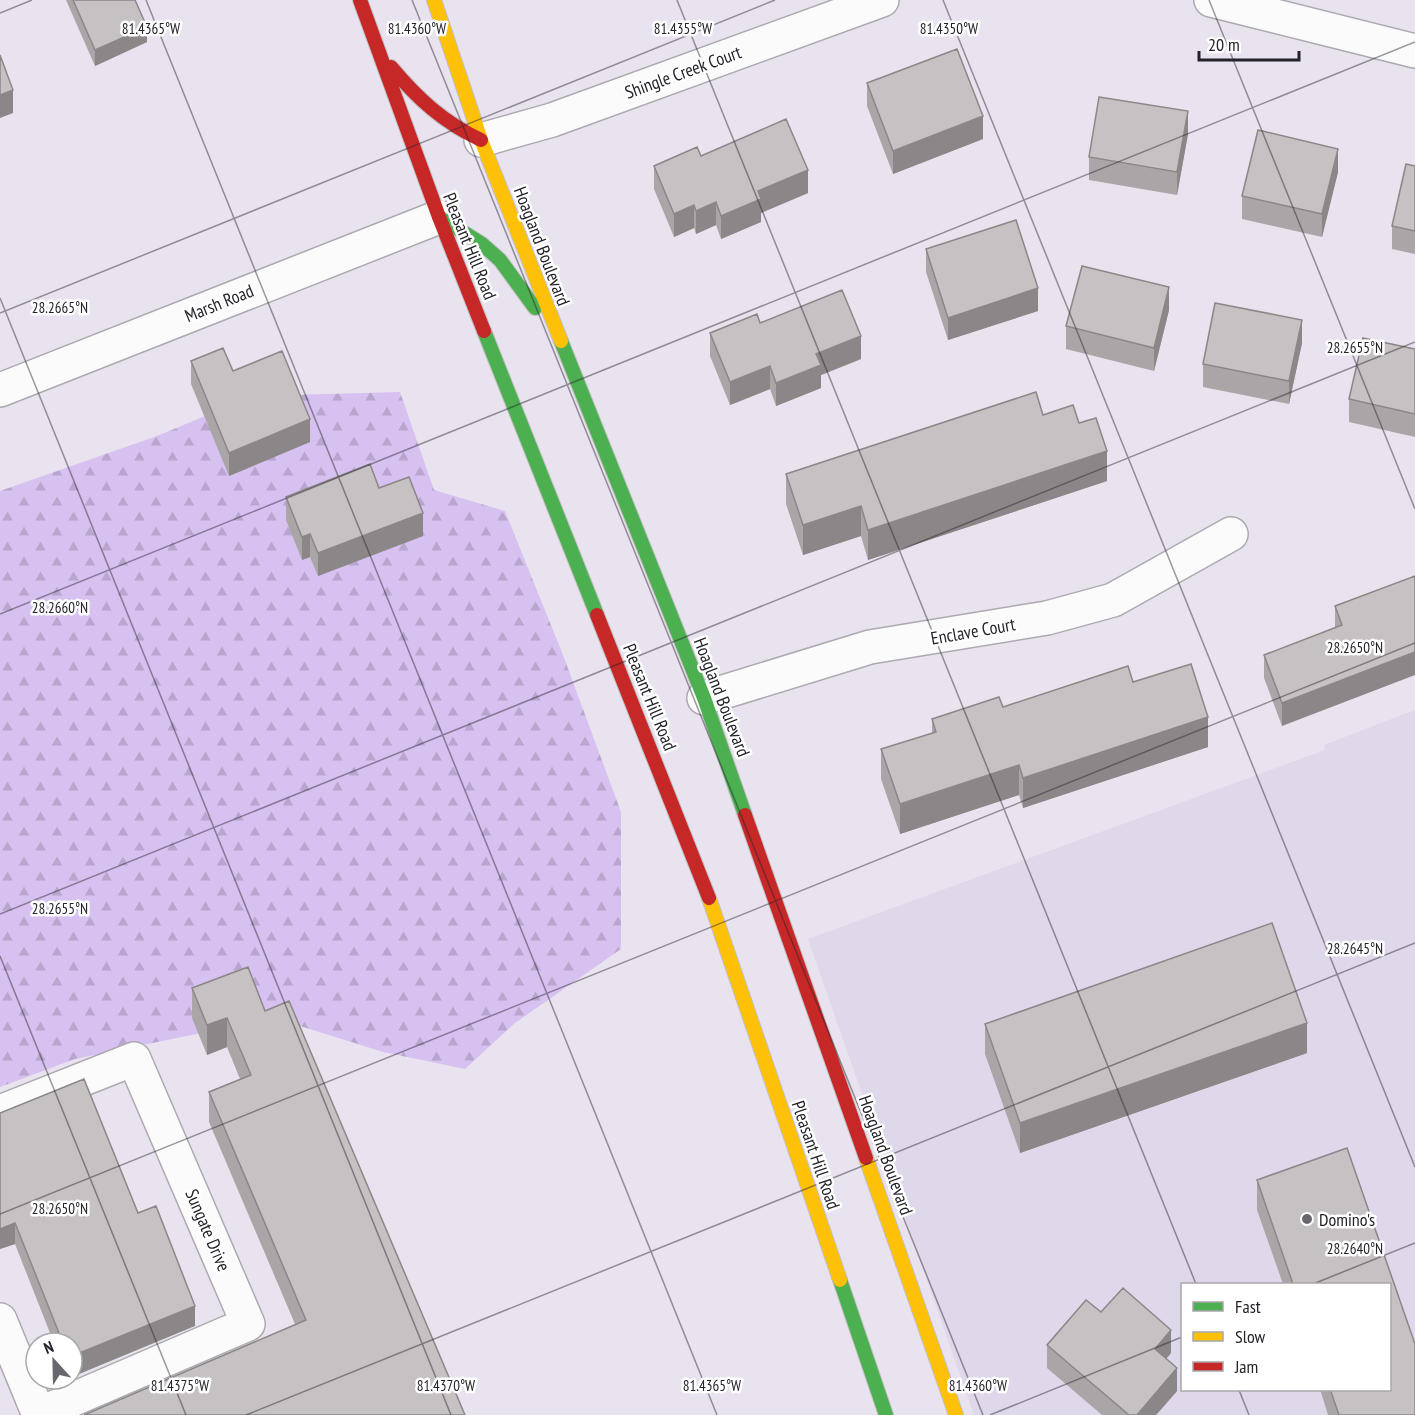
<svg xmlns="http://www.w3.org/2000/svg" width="1415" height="1415" font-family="'PT Sans Narrow',sans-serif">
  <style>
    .built { fill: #dfd7ea; fill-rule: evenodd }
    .forest { fill: url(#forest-firs) }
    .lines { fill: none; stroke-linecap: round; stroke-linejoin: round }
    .street-casing { stroke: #ada9b1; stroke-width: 36 }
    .fast-casing { stroke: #c3c0c6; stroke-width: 16 }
    .slow-casing { stroke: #c3c0c6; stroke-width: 16 }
    .jam-casing { stroke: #c3c0c6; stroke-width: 16 }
    .street { stroke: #fcfbfc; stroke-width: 33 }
    .fast { stroke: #4caf50; stroke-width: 14 }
    .slow { stroke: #ffc107; stroke-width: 14 }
    .jam { stroke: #c62828; stroke-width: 14 }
    .wall { fill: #aaa6a8 }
    .shaded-wall { fill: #8b8788 }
    .building { fill: #c6c1c3; stroke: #8b8788; stroke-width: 1.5 }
    .ticks { fill: none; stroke: #25222a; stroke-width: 1.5; stroke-opacity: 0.45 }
    .poi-dot { fill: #69666f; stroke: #fff; stroke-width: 2 }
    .labels { text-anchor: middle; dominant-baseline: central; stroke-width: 5; stroke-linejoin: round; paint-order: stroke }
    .street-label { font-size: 18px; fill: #25222a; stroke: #fff }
    .poi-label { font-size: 18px; fill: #25222a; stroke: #fff; text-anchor: start }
    .ticks-label { font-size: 15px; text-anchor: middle; fill: #25222a; stroke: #fff; stroke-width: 5; stroke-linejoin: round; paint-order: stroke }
  </style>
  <defs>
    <pattern id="forest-firs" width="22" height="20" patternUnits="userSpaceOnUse" patternTransform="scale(1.5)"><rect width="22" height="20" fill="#d6c1f0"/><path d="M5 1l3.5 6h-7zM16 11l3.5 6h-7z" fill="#b8a6ce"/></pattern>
  </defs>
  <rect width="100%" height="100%" fill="#e8e3ee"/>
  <!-- built -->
  <path class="built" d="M1415 710V1415H974L808 939 1325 750 1324 745ZM1182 1284H1390V1390H1182Z"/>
  <!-- forest -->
  <path class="forest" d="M400 392 434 490 505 511 563 655 621 812V949L515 1023 465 1069 383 1052 297 1025 201 1033 75 1059 0 1087V491L157 436 253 396Z"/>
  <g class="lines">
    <defs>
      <path id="street" d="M1211 0 1415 51
        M481 140 552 120 882 0
        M0 390 439 217
        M704 698 870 647 1047 618 1113 600 1231 534
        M0 1112 134 1059 248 1324 39 1414
        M0 1320 39 1415"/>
      <path id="fast" d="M439 217 482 244 500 260 535 308
        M484 331 597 615
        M561 341 704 698 745 815
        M840 1280 886 1415"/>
      <path id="slow" d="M434 0 481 140 561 341
        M709 898 840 1280
        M866 1158 956 1415"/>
      <path id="jam" d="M360 0 439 217 484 331
        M391 67C418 99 443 122 481 140
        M597 615 709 898
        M745 815 866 1158"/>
    </defs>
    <!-- street casing -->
    <use href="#street" class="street-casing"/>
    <!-- fast casing -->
    <use href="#fast" class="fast-casing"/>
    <!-- slow casing -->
    <use href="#slow" class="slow-casing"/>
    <!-- jam casing -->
    <use href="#jam" class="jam-casing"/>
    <!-- street -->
    <use href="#street" class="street"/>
    <!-- fast -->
    <use href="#fast" class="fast"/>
    <!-- slow -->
    <use href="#slow" class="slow"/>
    <!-- jam -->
    <use href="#jam" class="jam"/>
  </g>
  <!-- wall -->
  <path class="wall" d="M66 0H135L147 42 95 66Z
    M867 83 983 139 893 174 867 106Z
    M1188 134 1177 195 1089 180V157Z
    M701 156 808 193 761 213V222L721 239 716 225 696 234 694 228 674 237 654 189V166Z
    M1415 166V254L1392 249V226Z
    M1338 172 1322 237 1242 219V196Z
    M926 249 1038 311 948 340 926 272Z
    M1169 310 1154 371 1066 349V326Z
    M760 323 861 359 821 375V388L776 406 770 389 730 405 710 356V333Z
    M1302 343 1289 404 1203 387V364Z
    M1415 349V437L1349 422V399Z
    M191 361 233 371 310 442 229 476 191 384Z
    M1043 415 1079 423 1107 481 868 560 861 536 803 555 786 504V474Z
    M379 488 423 536 318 576 310 557 302 560 286 520V497Z
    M1415 576 1282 726 1264 678V655L1335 628V606Z
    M1133 682 1208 747 1023 808 1019 795 900 834 881 779V749L932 733V719L1003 707Z
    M192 988 265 1011 465 1415 295 1324 209 1122V1092L240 1079 227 1047 207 1055 192 1018Z
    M985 1024 1307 1053 1020 1153 985 1054Z
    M0 1113 138 1213 195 1326 72 1343H54L15 1244 0 1249Z
    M1347 1148 1415 1344V1415H1328L1320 1389H1389V1284H1283L1257 1210V1180Z
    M1101 1312 1171 1353 1166 1359 1177 1391 1156 1415H1102L1047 1368V1345Z"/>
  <!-- shaded-wall -->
  <path class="shaded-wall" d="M147 27V42L95 66V50Z
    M13 90V113L0 118V95Z
    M1188 111V134L1177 195V172Z
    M983 116V139L893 174V151Z
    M1338 149V172L1322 237V214Z
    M808 170V193L761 213V222L721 239V216L758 191Z
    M716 202V225L696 234V211Z
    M694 205V228L674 237V214Z
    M1169 287V310L1154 371V348Z
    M1038 288V311L948 340V318Z
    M1302 320V343L1289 404V381Z
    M861 336V359L821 375V388L776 406V383L816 354Z
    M770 366V389L730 405V382Z
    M310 419V442L229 476V453Z
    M1107 451V481L868 560V530Z
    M861 506V536L803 555V525Z
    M423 513V536L318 576V553Z
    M310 534V557L302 560V537Z
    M1415 652V675L1282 726V703Z
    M1208 717V747L1023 808V778Z
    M1019 765V795L900 834V804Z
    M227 1018V1047L207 1055V1025Z
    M1307 1023V1053L1020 1153V1123Z
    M15 1223V1244L0 1249V1229Z
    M195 1306V1326L72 1377V1356Z
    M1171 1330V1353L1155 1372V1349Z
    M1177 1368V1391L1156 1415H1137Z"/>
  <!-- building -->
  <path class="building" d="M73 0H135L147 27 95 50Z
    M957 49 983 116 893 151 867 83Z
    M0 55 13 90 0 95Z
    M1099 97 1188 111 1177 172 1089 157Z
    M786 119 808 170 758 191 761 199 721 216 716 202 696 211 694 205 674 214 654 166 697 147 701 156Z
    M1258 130 1338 149 1322 214 1242 196Z
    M1406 164 1415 166V231L1392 226Z
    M1016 220 1038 288 948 318 926 249Z
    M1082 266 1169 287 1154 348 1066 326Z
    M842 290 861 336 816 354 821 365 776 383 770 366 730 382 710 333 757 314 760 323Z
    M1215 303 1302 320 1289 381 1203 364Z
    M1363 338 1415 349V414L1349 399Z
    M223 348 233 371 282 351 310 419 229 453 191 361Z
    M1036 392 1043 415 1073 405 1079 423 1096 418 1107 451 868 530 861 506 803 525 786 474Z
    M370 464 379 488 409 477 423 513 318 553 310 534 302 537 286 497Z
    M1415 576V652L1282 703 1264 655 1342 625 1335 606Z
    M1191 664 1208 717 1023 778 1019 765 900 804 881 749 936 732 932 719 999 697 1003 707 1128 666 1133 682Z
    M1272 923 1307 1023 1020 1123 985 1024Z
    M248 967 265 1011 289 1001 465 1415H84L306 1320 209 1092 251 1075 227 1018 207 1025 192 988Z
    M84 1079 138 1213 156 1206 195 1306 72 1356V1343H63L15 1223 0 1229V1113Z
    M1347 1148 1415 1344V1415H1339L1330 1389H1389V1284H1293L1257 1180Z
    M1123 1288 1171 1330 1155 1349 1177 1368 1137 1415H1129L1047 1345 1086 1300 1101 1312Z"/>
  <!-- ticks -->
  <path class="ticks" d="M146 0 717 1415M412 0 983 1415M677 0 1196 1284M943 0 1415 1167M1209 0 1415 509M0 13 32 0M0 298 451 1415M0 313 775 0M0 614 1415 42M0 914 1415 342M0 956 186 1415M0 1214 1415 643M1313 1284 1415 1243M1239 1390 1249 1415M246 1415 1415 943M990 1415 1182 1337"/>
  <!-- markers -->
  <circle class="poi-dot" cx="1307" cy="1219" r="6"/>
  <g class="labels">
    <!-- street labels -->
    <g class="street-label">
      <text transform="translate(683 72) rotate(-20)">Shingle Creek Court</text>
      <text transform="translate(470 246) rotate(68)">Pleasant Hill Road</text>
      <text transform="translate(542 246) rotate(69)">Hoagland Boulevard</text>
      <text transform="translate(219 303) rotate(-22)">Marsh Road</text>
      <text transform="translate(973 631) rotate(-10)">Enclave Court</text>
      <text transform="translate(650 697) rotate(68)">Pleasant Hill Road</text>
      <text transform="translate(722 697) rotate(69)">Hoagland Boulevard</text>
      <text transform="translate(816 1155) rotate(71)">Pleasant Hill Road</text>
      <text transform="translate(886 1155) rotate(70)">Hoagland Boulevard</text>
      <text transform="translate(208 1230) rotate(67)">Sungate Drive</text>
    </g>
    <!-- poi labels -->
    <g class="poi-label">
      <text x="1319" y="1219">Domino's</text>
    </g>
  </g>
  <g class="ticks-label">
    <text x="151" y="34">81.4365°W</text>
    <text x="417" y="34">81.4360°W</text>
    <text x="683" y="34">81.4355°W</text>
    <text x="949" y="34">81.4350°W</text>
    <text x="60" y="313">28.2665°N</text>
    <text x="1355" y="353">28.2655°N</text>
    <text x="60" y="613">28.2660°N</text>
    <text x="1355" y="653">28.2650°N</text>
    <text x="60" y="914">28.2655°N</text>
    <text x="1355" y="954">28.2645°N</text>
    <text x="60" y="1214">28.2650°N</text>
    <text x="1355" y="1254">28.2640°N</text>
    <text x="180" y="1391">81.4375°W</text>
    <text x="446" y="1391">81.4370°W</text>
    <text x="712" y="1391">81.4365°W</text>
    <text x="978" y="1391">81.4360°W</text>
  </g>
  <!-- legend -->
  <rect x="1181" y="1283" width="210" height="108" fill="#ffffff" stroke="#a8a7aa" stroke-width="1.5"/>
  <rect x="1193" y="1302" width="30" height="9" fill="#4caf50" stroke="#a8a7aa" stroke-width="1.5"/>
  <text x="1235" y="1313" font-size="18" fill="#25222a">Fast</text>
  <rect x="1193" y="1332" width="30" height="9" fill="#ffc107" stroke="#a8a7aa" stroke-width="1.5"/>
  <text x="1235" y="1343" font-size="18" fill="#25222a">Slow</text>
  <rect x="1193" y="1362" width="30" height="9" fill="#c62828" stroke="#a8a7aa" stroke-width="1.5"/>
  <text x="1235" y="1373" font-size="18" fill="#25222a">Jam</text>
  <!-- north arrow -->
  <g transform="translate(54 1361) rotate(338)"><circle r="28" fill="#ffffff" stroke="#a8a7aa" stroke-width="1.5"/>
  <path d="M0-4.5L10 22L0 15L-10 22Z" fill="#69666f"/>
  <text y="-9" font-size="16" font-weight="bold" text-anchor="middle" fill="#25222a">N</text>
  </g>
  <!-- scale -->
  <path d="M1199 51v9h100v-9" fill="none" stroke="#25222a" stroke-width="3"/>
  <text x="1208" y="51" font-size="18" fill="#25222a" stroke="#ffffff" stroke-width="4.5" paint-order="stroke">20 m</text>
</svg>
